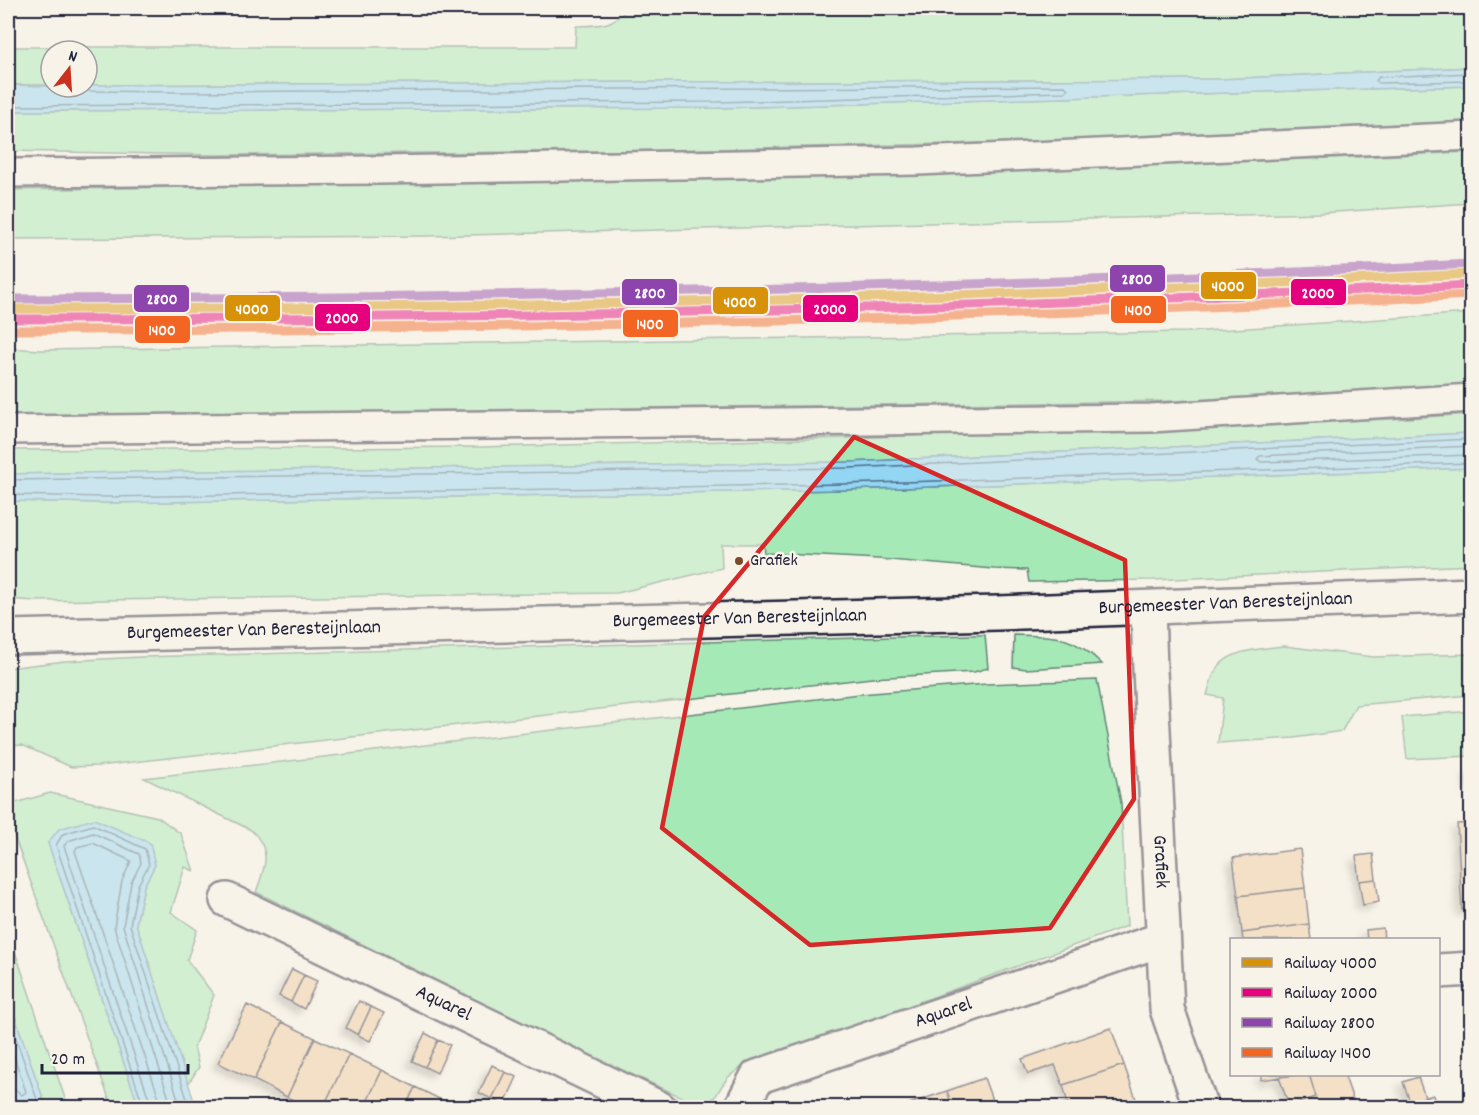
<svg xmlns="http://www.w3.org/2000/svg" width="1479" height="1115" font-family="Dekko,sans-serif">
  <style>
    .green { fill: #a5eab6; stroke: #648678; stroke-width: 1.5 }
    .water { fill: #92d6f4; stroke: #658eaa; stroke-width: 1.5 }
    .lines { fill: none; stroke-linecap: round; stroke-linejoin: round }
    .shore { stroke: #4f6a85; stroke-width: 1.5 }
    .building { fill: #eecb9f; stroke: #22223b; stroke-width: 1.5; filter: url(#shadow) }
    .service-casing { stroke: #22223b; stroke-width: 32 }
    .minor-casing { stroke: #22223b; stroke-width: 38 }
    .secondary-casing { stroke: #22223b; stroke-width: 38 }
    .service { stroke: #f7f3e8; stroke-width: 27 }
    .minor { stroke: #f7f3e8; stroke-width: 33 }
    .secondary { stroke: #f7f3e8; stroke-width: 33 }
    .rail-1-casing { stroke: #f7f3e8; stroke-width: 14 }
    .rail-2-casing { stroke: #f7f3e8; stroke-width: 14 }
    .rail-3-casing { stroke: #f7f3e8; stroke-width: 14 }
    .rail-4-casing { stroke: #f7f3e8; stroke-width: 14 }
    .rail-1 { stroke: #d79209; stroke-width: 9 }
    .rail-2 { stroke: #e5007d; stroke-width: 9 }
    .rail-3 { stroke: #8e44ad; stroke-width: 9 }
    .rail-4 { stroke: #f26522; stroke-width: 9 }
    .marked { fill: none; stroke: #d62828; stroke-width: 4.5; stroke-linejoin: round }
    .bus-dot { fill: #7a4b2a; stroke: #f7f3e8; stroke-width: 2 }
    .labels { text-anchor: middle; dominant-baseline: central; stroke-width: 5; stroke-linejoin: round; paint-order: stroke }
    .bus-label { font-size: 18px; fill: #22223b; stroke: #f7f3e8; text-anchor: start }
    .street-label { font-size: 20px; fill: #22223b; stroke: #f7f3e8 }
    .line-badge { stroke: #f7f3e8; stroke-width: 2 }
    .badge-label { font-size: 16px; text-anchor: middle; font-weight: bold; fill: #fff }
  </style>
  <defs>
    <filter id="shadow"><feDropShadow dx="-5.5" dy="5.5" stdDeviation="3" flood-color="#0004"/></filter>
  </defs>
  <rect width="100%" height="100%" fill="#f7f3e8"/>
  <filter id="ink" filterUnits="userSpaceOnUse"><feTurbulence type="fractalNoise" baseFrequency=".0167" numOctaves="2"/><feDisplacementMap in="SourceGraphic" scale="12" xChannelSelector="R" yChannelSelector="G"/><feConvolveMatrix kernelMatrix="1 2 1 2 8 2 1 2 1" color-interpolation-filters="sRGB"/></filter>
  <g filter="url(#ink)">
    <!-- green -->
    <path class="green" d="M629 8 1471 10V67L1222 79 87 85V51H51V85H8V47H575L576 26C603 25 609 27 629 8Z
      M1472 86 1471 121 992 143 614 151 217 155 8 151V111L717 108Z
      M1472 152 1471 203 1320 213 427 236 8 239V190L925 175Z
      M1471 313V384L1176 401 8 416V348L41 350 1188 332Z
      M1472 414 1471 433 850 462 8 474V450L480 447 850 438 1392 419Z
      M1471 468 1472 565 1153 580 1029 582 1027 570 994 569 879 559 764 553 763 544H721L722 568 617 593 35 601 8 599V501L106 503 844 490Z
      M973 635H985L988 668 974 672 872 678 98 766 71 767 22 745 8 746V668L65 661 141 657Z
      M1014 635C1054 636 1072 634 1102 664L1026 669 1013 667Z
      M1284 646 1373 657 1471 654V695L1356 705 1342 731 1294 738 1218 743 1223 698 1207 695C1209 688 1211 679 1215 672 1226 649 1262 649 1284 646Z
      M1097 680 1121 803 1127 926 742 1067C737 1071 729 1075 726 1080 713 1097 720 1100 695 1103L578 1050 256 892C265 868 273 850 251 830L144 778 860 694 987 684Z
      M1471 711V756L1407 759 1402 717Z
      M50 793 158 817 181 834 194 871 185 867 171 912 197 930 187 960 214 995 194 1047 199 1067 188 1084 136 924 144 886 155 865 48 843 139 1107H112L8 819V805Z
      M8 931 68 1107H46L8 997Z"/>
    <!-- water -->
    <path class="water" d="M1472 67 1471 86 717 108 8 111V85L87 87V85L1222 79Z
      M1472 433 1471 468 844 490 106 503 8 501V474L850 462Z
      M94 819 150 843 155 865 144 886 136 924 196 1107H139L48 843 59 829Z
      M8 997 11 1006 46 1107H12L8 1094Z"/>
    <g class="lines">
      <!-- shore -->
      <path class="shore" d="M1472 73 1379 77 1376 81 1379 83 1472 81
        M8 106 717 102 1065 92 1068 89 1065 86 177 92 88 91 82 87
        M1472 446 1260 456 1257 459 1261 462 1472 455
        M8 480 850 468 1472 439
        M8 495 106 497 844 484 1472 463
        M8 1015 40 1108
        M8 1038 26 1092 22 1095 15 1089 8 1088
        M144 1108 56 845 63 834 93 825 145 849 149 864 138 885 130 925 190 1108
        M152 1108 64 846 68 841 93 833 139 854 141 863 131 883 123 926 181 1108
        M161 1108 159 1098 75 851 77 847 93 843 131 861 122 881 114 927 172 1108"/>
    </g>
    <!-- building -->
    <path class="building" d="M1469 769H1472V786H1470Z
      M1472 823V909L1462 910 1457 824Z
      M1300 849 1305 888 1238 896 1233 858Z
      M1373 854 1376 879 1359 881 1356 856Z
      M1376 879 1379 902 1363 905 1359 881Z
      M1305 888 1309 924 1242 933 1238 896Z
      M1309 924 1311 940H1243L1242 933Z
      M1383 928 1384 940H1367L1366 930Z
      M292 969 304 975 291 1002 279 996Z
      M304 975 317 981 304 1009 291 1002Z
      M359 1001 371 1007 358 1035 346 1028Z
      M247 1005 282 1022 254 1080 218 1063Z
      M371 1007 384 1013 370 1041 358 1035Z
      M282 1022 315 1038 287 1097 254 1080Z
      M1111 1028 1124 1065 1063 1085 1055 1065 1028 1074 1022 1059Z
      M425 1033 438 1040 425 1067 412 1061Z
      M315 1038 349 1054 323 1108H309L287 1097Z
      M438 1040 450 1045 437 1073 425 1067Z
      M349 1054 382 1070 364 1108H323Z
      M492 1065 505 1072 492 1099 479 1093Z
      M1124 1065 1136 1099 1113 1108H1069L1063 1085Z
      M382 1070 415 1087 405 1108H364Z
      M505 1072 517 1077 504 1105 492 1099Z
      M1261 1074H1301L1261 1080Z
      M1309 1074H1344L1356 1108H1282L1316 1097Z
      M1309 1074 1316 1097 1289 1106 1279 1077Z
      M1418 1077 1425 1097 1410 1102 1403 1082Z
      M984 1078 995 1108H953L947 1091Z
      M415 1087 448 1103 446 1108H405Z
      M947 1091 953 1108H914L912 1103Z
      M1433 1095 1437 1108H1417L1415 1101Z
      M1136 1099 1139 1108H1113Z
      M912 1103 914 1108H899Z"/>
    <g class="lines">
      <defs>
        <path id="service" d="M8 173 379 170 918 161 1472 136
          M8 430 1151 418 1472 398"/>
        <g id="minor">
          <path id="s1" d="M1148 608 1150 670 1167 1009 1201 1108"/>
          <path id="s2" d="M227 900 659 1108"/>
          <path d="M1438 971 1472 969"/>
          <path id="s3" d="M741 1108 757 1077 1163 939"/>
        </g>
        <g id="secondary">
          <path id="s4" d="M8 637 998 613 1472 595"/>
        </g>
      </defs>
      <!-- service casing -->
      <use href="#service" class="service-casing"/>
      <!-- minor casing -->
      <use href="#minor" class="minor-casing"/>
      <!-- secondary casing -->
      <use href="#secondary" class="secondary-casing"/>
      <!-- service -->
      <use href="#service" class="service"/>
      <!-- minor -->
      <use href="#minor" class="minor"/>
      <!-- secondary -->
      <use href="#secondary" class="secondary"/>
      <defs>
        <path id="rail-1" d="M8 309C496 309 984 299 1472 274"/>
        <path id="rail-2" d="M8 319C496 319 984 309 1472 285"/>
        <path id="rail-3" d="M8 299C496 298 984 288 1471 264"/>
        <path id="rail-4" d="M8 330C496 330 984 320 1472 295"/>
      </defs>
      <!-- rail-1 casing -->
      <use href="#rail-1" class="rail-1-casing"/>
      <!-- rail-2 casing -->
      <use href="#rail-2" class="rail-2-casing"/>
      <!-- rail-3 casing -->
      <use href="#rail-3" class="rail-3-casing"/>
      <!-- rail-4 casing -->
      <use href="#rail-4" class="rail-4-casing"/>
      <!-- rail-1 -->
      <use href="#rail-1" class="rail-1"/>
      <!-- rail-2 -->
      <use href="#rail-2" class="rail-2"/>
      <!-- rail-3 -->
      <use href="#rail-3" class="rail-3"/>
      <!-- rail-4 -->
      <use href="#rail-4" class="rail-4"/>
    </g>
  </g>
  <!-- marked area -->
  <path d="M0 0H1479V1115H0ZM854 437 1125 560 1134 799 1050 928 810 945 662 828 704 617Z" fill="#f7f3e8" fill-opacity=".55" fill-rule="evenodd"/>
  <path class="marked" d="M854 437 1125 560 1134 799 1050 928 810 945 662 828 704 617Z"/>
  <!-- markers -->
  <circle class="bus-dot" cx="739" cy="561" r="5"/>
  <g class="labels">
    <!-- bus labels -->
    <g class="bus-label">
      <text x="750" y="561">Grafiek</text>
    </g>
    <!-- street labels -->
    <g class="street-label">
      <text stroke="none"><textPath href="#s4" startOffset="1218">Burgemeester Van Beresteijnlaan</textPath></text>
      <text stroke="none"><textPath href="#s4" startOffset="732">Burgemeester Van Beresteijnlaan</textPath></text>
      <text stroke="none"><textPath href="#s4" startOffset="246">Burgemeester Van Beresteijnlaan</textPath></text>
      <text stroke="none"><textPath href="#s1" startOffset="254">Grafiek</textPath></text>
      <text stroke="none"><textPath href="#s2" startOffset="240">Aquarel</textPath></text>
      <text stroke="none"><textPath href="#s3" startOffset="232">Aquarel</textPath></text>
    </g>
  </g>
  <g class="line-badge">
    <rect x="1109" y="264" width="57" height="29" rx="6" fill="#8e44ad"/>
    <rect x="1200" y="271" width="57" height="29" rx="6" fill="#d79209"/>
    <rect x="621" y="278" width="57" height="28" rx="6" fill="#8e44ad"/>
    <rect x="1290" y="278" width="57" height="28" rx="6" fill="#e5007d"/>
    <rect x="133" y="284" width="57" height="29" rx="6" fill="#8e44ad"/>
    <rect x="712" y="286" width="57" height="29" rx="6" fill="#d79209"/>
    <rect x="224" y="294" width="57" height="28" rx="6" fill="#d79209"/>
    <rect x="802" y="294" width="57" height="29" rx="6" fill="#e5007d"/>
    <rect x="1110" y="295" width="57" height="29" rx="6" fill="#f26522"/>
    <rect x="314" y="303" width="57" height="29" rx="6" fill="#e5007d"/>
    <rect x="622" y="309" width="57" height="29" rx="6" fill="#f26522"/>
    <rect x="134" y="315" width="57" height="29" rx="6" fill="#f26522"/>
  </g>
  <g class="badge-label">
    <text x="1137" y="284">2800</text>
    <text x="1228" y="291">4000</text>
    <text x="650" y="298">2800</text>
    <text x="1318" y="298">2000</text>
    <text x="162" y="304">2800</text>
    <text x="740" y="307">4000</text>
    <text x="252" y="314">4000</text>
    <text x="830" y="314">2000</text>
    <text x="1138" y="315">1400</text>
    <text x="342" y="323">2000</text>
    <text x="650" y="329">1400</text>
    <text x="162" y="335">1400</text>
  </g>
  <!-- margin -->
  <rect width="1479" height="1115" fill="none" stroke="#f7f3e8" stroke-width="30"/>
  <rect x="15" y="15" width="1449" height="1085" fill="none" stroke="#22223b" stroke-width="2" filter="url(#ink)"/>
  <!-- legend -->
  <rect x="1230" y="938" width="210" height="138" fill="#f7f3e8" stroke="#a29fa3" stroke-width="1.5"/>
  <rect x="1242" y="958" width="30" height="9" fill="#d79209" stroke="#a29fa3" stroke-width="1.5"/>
  <text x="1284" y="968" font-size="18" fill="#22223b">Railway 4000</text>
  <rect x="1242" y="988" width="30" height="9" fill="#e5007d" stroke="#a29fa3" stroke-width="1.5"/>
  <text x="1284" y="998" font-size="18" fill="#22223b">Railway 2000</text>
  <rect x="1242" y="1018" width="30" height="9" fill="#8e44ad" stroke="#a29fa3" stroke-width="1.5"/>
  <text x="1284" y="1028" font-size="18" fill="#22223b">Railway 2800</text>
  <rect x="1242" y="1048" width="30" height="9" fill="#f26522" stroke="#a29fa3" stroke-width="1.5"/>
  <text x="1284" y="1058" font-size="18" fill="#22223b">Railway 1400</text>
  <!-- north arrow -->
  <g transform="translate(69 69) rotate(17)"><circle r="28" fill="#f7f3e8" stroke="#a29fa3" stroke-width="1.5"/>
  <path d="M0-4.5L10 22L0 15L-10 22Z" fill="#c8321e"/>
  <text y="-9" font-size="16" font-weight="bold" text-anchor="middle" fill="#22223b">N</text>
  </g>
  <!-- scale -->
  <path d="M42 1064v9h146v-9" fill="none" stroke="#22223b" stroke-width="3"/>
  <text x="51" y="1064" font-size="18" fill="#22223b" stroke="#f7f3e8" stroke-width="4.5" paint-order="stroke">20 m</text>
</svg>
